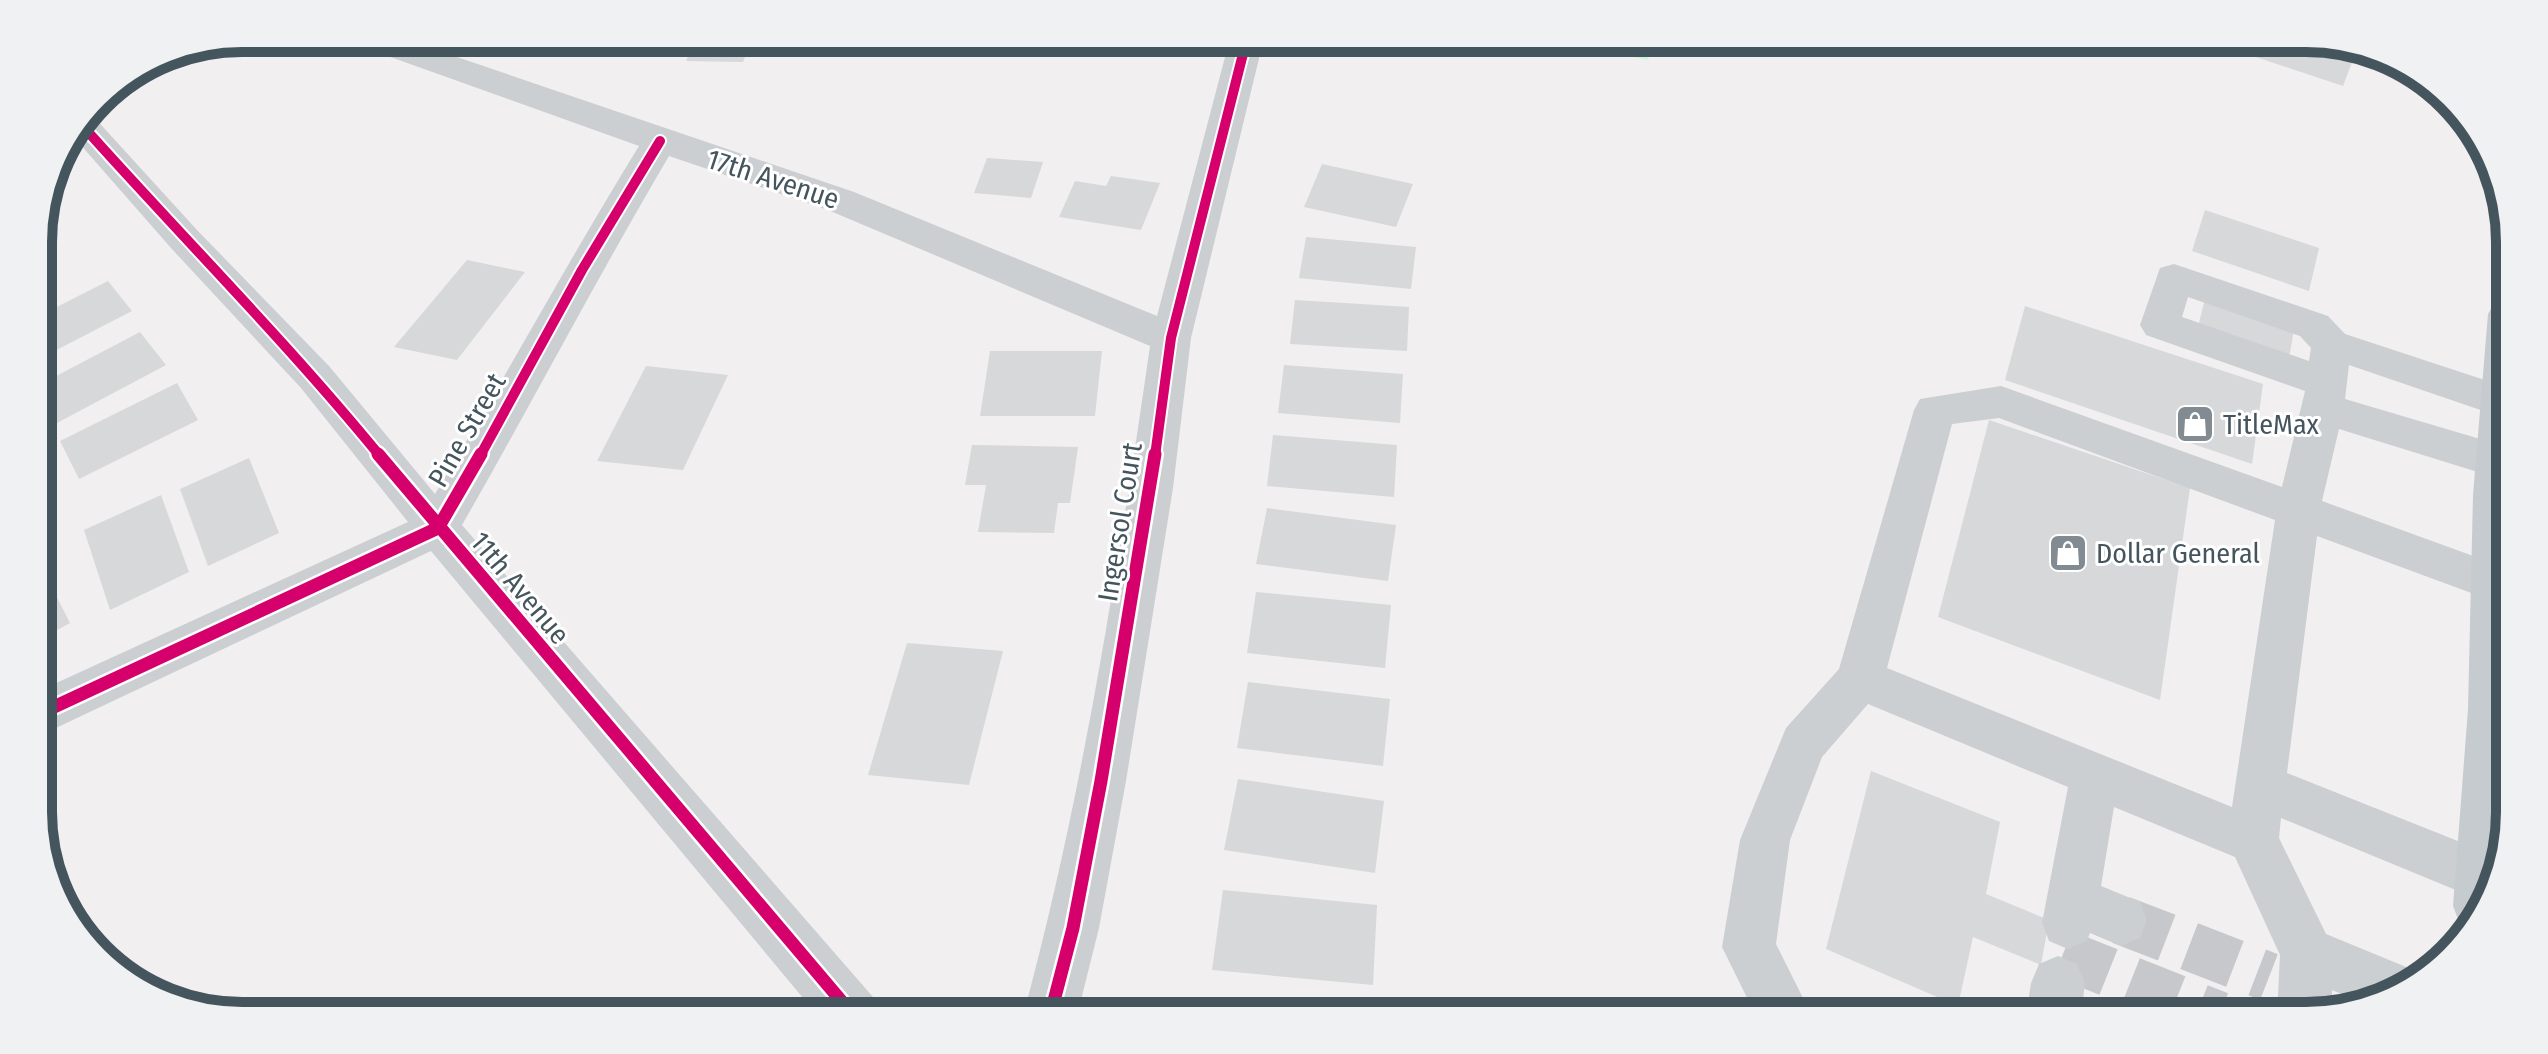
<svg xmlns="http://www.w3.org/2000/svg" width="2548" height="1054" font-family="'Fira Sans Condensed',sans-serif">
  <style>
    .green { fill: #d2f2db }
    .building { fill: #d7d8da }
    .lines { fill: none; stroke-linecap: round; stroke-linejoin: round }
    .minor-tunnel { stroke: #c6c8cc; stroke-width: 49; stroke-dasharray: 49 24; stroke-linecap: butt }
    .minor { fill: #cbcfd1; fill-rule: evenodd }
    .major { fill: #c6cbcf; fill-rule: evenodd }
    .cycleway-far1-casing { stroke: #fff; stroke-width: 14 }
    .cycleway-casing { stroke: #fff; stroke-width: 18 }
    .cycleway-far1 { stroke: #d6006c; stroke-width: 10 }
    .cycleway { stroke: #d6006c; stroke-width: 13 }
    .labels { text-anchor: middle; dominant-baseline: central; stroke-width: 6; stroke-linejoin: round; paint-order: stroke }
    .street-label { font-size: 28px; fill: #45555e; stroke: #fff }
    .poi-label { font-size: 28px; fill: #45555e; stroke: #fff; text-anchor: start }
    .rim { fill: none; stroke: #45555e; stroke-width: 10 }
  </style>
  <rect width="100%" height="100%" fill="#f1eff0"/>
  <!-- green -->
  <path class="green" d="M1539 38H1655L1648 60Z"/>
  <!-- building -->
  <path class="building" d="M592 38H650L642 52 585 49Z
    M697 38H753L743 62 686 61Z
    M2209 38H2294L2354 57 2343 86 2208 41Z
    M987 158 1043 162 1031 198 974 193Z
    M1322 164 1413 184 1396 227 1304 207Z
    M1111 176 1160 183 1141 230 1059 217 1075 181 1106 186Z
    M2205 210 2319 248 2309 291 2192 251Z
    M1306 237 1416 247 1411 289 1299 278Z
    M467 260 525 272 457 360 394 347Z
    M108 281 132 311 39 359V316Z
    M2206 295 2295 324 2289 358 2198 327Z
    M1295 300 1409 307 1407 351 1290 344Z
    M2025 306 2263 384 2252 464 2005 380Z
    M140 332 166 365 40 432 39 385Z
    M990 351H1102L1095 416H980Z
    M1284 365 1403 374 1400 423 1278 413Z
    M646 366 728 375 683 470 597 461Z
    M177 383 198 420 79 479 60 441Z
    M1989 420 2190 488 2160 700 1938 617Z
    M1273 435 1397 445 1394 497 1267 486Z
    M972 445 1078 447 1070 503H1058L1054 533 978 532 986 485H965Z
    M249 458 279 533 208 566 180 489Z
    M161 495 189 572 110 610 84 530Z
    M1267 508 1396 525 1388 581 1256 564Z
    M40 564 70 623 41 639Z
    M1256 592 1391 605 1385 668 1247 653Z
    M907 643 1003 651 969 785 868 775Z
    M1248 682 1390 699 1383 766 1237 748Z
    M1871 771 2000 822 1986 894 2049 920 2041 965 1973 937 1958 1006 1826 949Z
    M1238 779 1384 801 1375 873 1224 850Z
    M1223 890 1377 905 1373 985 1212 970Z
    M1212 1009 1263 1014V1016H1211Z"/>
  <g class="lines">
    <!-- minor-tunnel -->
    <path class="minor-tunnel" d="M2121 920 2269 977
      M2063 954 2219 1016"/>
    <!-- minor -->
    <path class="minor" d="M352 38H401L854 192 1157 316 1230 38H1264L1191 338 1173 488 1126 781 1099 928 1077 1016H1023C1082 799 1118 568 1150 346L828 210 669 156C597 278 532 403 462 525L873 997 881 1016H818L431 551 41 735V690L408 522 301 388 171 248 72 135 88 114 93 116 197 230 329 366 435 494C505 378 568 261 639 146L357 45Z
      M2174 264 2328 316 2345 334 2509 388V414L2501 417 2349 365 2345 399 2497 444H2509V478H2497L2339 429 2322 501 2509 569V595L2493 601 2317 536 2287 773 2498 857C2505 873 2493 891 2480 900L2281 818 2279 838 2326 934 2411 969 2416 979 2358 1001 2332 990V1011L2319 1016H2277L2280 955 2235 857 2114 807 2101 886 2140 902 2147 920 2140 938 2121 946 2090 933 2087 941 2068 949 2049 941 2042 923 2068 787 1868 704 1822 757 1790 840 1776 944 1812 1016H1756L1722 947 1740 840 1786 728 1839 669 1914 410 1920 399 2001 386 2282 487 2305 391 2146 335 2140 325 2160 268ZM2188 297 2300 336 2311 348 2309 361 2182 317ZM1999 418 2275 520 2232 807 1887 668 1952 424Z
      M2058 956 2077 964 2085 983 2081 1016H2026L2031 983 2039 964Z"/>
    <!-- major -->
    <path class="major" d="M2508 300 2510 812 2499 878 2465 926 2460 924 2453 906 2468 709 2473 495 2488 314 2494 304Z"/>
    <defs>
      <path id="cycleway-far1" d="M81 124C180 235 286 341 380 456
        M480 456 582 270 660 141
        M1155 456 1171 338 1247 38"/>
      <path id="cycleway" d="M378 454 854 1016
        M41 713 438 528 481 454
        M1050 1016 1073 928 1101 781 1155 454"/>
    </defs>
    <!-- cycleway-far1 casing -->
    <use href="#cycleway-far1" class="cycleway-far1-casing"/>
    <!-- cycleway casing -->
    <use href="#cycleway" class="cycleway-casing"/>
    <!-- cycleway-far1 -->
    <use href="#cycleway-far1" class="cycleway-far1"/>
    <!-- cycleway -->
    <use href="#cycleway" class="cycleway"/>
  </g>
  <!-- icons -->
  <defs>
    <symbol id="shop-square" viewBox="-11 -11 22 22"><rect x="-9" y="-9" width="18" height="18" rx="4" fill="#818b91" stroke="#fff"/><path d="M-5-2.5h2.3a2.7 3.5 0 0 1 5.4 0H5L5.5 6h-11ZM-1.5-2.5h3a1.5 2.3 0 0 0-3 0Z" fill="#fff"/></symbol>
  </defs>
  <g fill-rule="evenodd">
    <use href="#shop-square" x="2173" y="402" width="44" height="44"/>
    <use href="#shop-square" x="2046" y="531" width="44" height="44"/>
  </g>
  <g class="labels">
    <!-- street labels -->
    <g class="street-label">
      <text transform="translate(773 179) rotate(18)">17th Avenue</text>
      <text transform="translate(467 430) rotate(-60)">Pine Street</text>
      <text transform="translate(1120 522) rotate(-81)">Ingersol Court</text>
      <text transform="translate(520 588) rotate(50)">11th Avenue</text>
    </g>
    <!-- poi labels -->
    <g class="poi-label">
      <text x="2223" y="424">TitleMax</text>
      <text x="2096" y="553">Dollar General</text>
    </g>
  </g>
  <!-- crop -->
  <path d="M0 0H2548V1054H0ZM242 52H2306A190 190 0 0 1 2496 242V812A190 190 0 0 1 2306 1002H242A190 190 0 0 1 52 812V242A190 190 0 0 1 242 52Z" fill="#f0f1f2" fill-rule="evenodd"/>
  <path class="rim" d="M242 52H2306A190 190 0 0 1 2496 242V812A190 190 0 0 1 2306 1002H242A190 190 0 0 1 52 812V242A190 190 0 0 1 242 52Z"/>
</svg>
